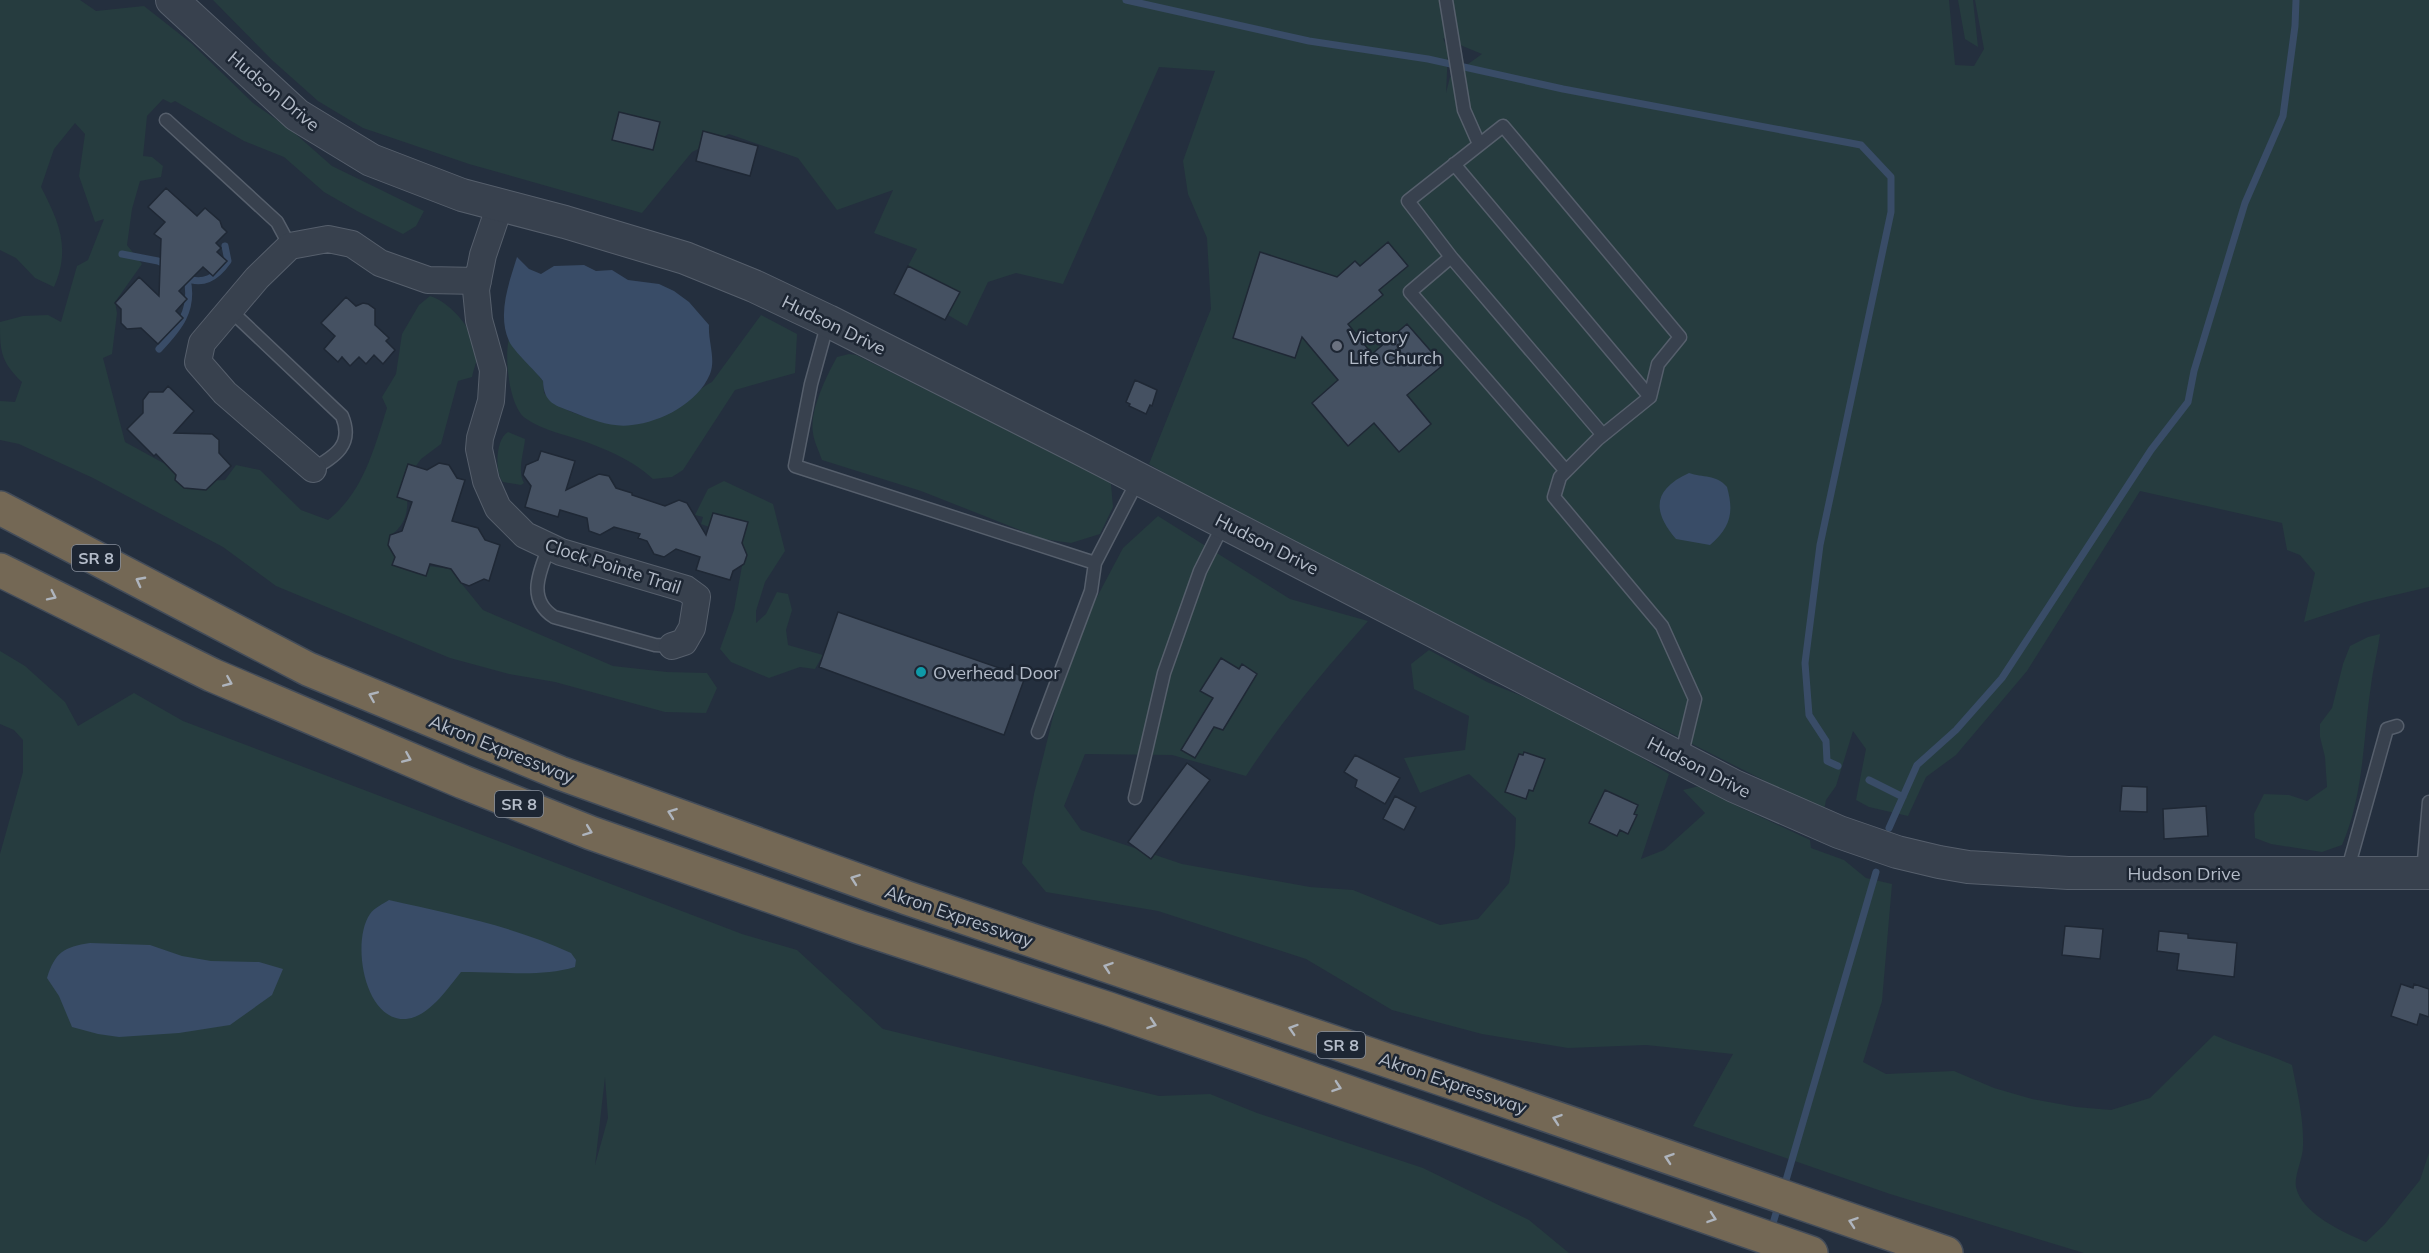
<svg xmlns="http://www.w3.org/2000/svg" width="2429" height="1253" font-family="Mulish,sans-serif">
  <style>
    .green { fill: #263c3f; fill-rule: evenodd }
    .water { fill: #394c67 }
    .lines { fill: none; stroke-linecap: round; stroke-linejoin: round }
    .stream { stroke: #394c67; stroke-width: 7 }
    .building { fill: #455162; stroke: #1f2835; stroke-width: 1.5 }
    .service-casing { stroke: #565f6c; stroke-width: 15 }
    .minor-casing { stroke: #565f6c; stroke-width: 28 }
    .tertiary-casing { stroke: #565f6c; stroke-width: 34 }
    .motorway-casing { stroke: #434c59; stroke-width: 36 }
    .service { stroke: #38414e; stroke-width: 12 }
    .minor { stroke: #38414e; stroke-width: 26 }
    .tertiary { stroke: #38414e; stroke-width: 32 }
    .motorway { stroke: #746855; stroke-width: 33 }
    .oneway { stroke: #aeb4bd }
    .worship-dot { fill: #6b7280; stroke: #1d2633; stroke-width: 2 }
    .culture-dot { fill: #0f9aa8; stroke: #1d2633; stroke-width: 2 }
    .labels { text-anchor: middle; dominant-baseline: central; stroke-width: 5; stroke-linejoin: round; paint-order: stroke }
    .shield { fill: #1d2633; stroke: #878f9c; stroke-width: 1.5 }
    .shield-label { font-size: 16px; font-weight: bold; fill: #b4bcc9 }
    .street-label { font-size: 18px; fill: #b4bcc9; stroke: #1d2633 }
    .poi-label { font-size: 18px; fill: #b4bcc9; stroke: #1d2633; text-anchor: start }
  </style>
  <rect width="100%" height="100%" fill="#242f3e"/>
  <!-- green -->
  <path class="green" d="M0 0H80L96 11 144 6 191 43 253 103 291 130 332 166 424 211 416 226 403 234 357 211 324 192 284 157 244 141 175 101 171 103 163 99 147 116 143 156 152 157 163 166 161 177 140 181 132 209 127 245 142 264 115 302 117 313 112 354 103 358 125 442 196 481 225 480 236 465 260 470 301 510 328 520C363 493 374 449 387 408L382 397 396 374 402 334 419 305 430 296C452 303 478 334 477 358 476 364 473 371 472 377L458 381 441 444 421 459 405 481C409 502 410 522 391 535L415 572 426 575 429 566 457 570 461 583 483 610 613 666 667 672 707 673 717 688 706 713 665 712 555 682 509 674 450 658 276 586 223 547 93 478 19 444 0 440V401L15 402 22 382C0 361 0 350 0 322L23 316 48 315 61 322 77 266 88 260 104 219 95 222 79 176 85 134 75 123 54 149 41 187C59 222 71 248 54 287L35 278 16 258 0 250Z
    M213 0H1949L1955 65 1974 66 1984 49 1975 0H2429V587L2365 602 2304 622 2315 573 2300 555 2287 550 2282 523 2140 491 2027 671 1956 755 1926 777 1908 816 1869 807 1856 800 1866 749 1853 731 1836 786 1826 800 1824 811 1195 491 1149 464 1211 309 1207 238 1188 194 1183 161 1215 71 1159 67 1063 284 1016 273 988 282 967 326 948 315 959 292 908 266 917 249 874 233 893 190 837 210 798 158 729 134 692 152 642 213 469 164 363 128 318 101 272 60ZM1443 38 1482 54 1450 77 1446 93 1448 51Z
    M1958 0H1973L1978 47 1965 39Z
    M761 315 797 334 795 373 735 390 683 470 672 477 653 479C635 462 612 452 589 443 568 435 543 431 525 418 509 406 504 356 509 339L543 381 544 393C579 428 616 418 662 416 682 409 694 391 712 382Z
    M849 354 856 355 1103 477 1111 484 1113 507 1100 534 1071 543 1043 539 921 491 822 460C819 451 814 442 813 433 809 411 827 375 837 357Z
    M508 432 525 439C524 452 517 471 524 483L521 485 503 482C494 472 496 438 508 432Z
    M724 481 773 504 785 551 765 582 756 611V623L766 614 777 592 788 594 792 610 786 630 788 645 823 655 815 669 800 667 769 678 731 662 720 649 734 610 742 566 747 555 741 546 748 522 713 513 709 527 701 524 703 517 695 515 708 489Z
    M1158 516 1290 599 1368 621C1324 671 1282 720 1246 776L1172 755 1085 754 1064 806 1081 830 1182 864 1310 887 1353 890 1440 925 1478 919 1509 883 1515 847 1516 818 1469 774 1420 793 1404 758 1465 750 1469 716 1414 689 1411 664 1429 650 1487 682 1573 717 1669 774 1641 859 1664 850 1705 813 1683 790 1703 785 1735 805 1810 840 1811 848 1844 860 1866 878 1892 884 1882 1001 1863 1062 1886 1074 1954 1071 1994 1088 2032 1099 2076 1107 2111 1110 2150 1098 2214 1035C2240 1047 2266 1053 2292 1065 2297 1091 2304 1119 2303 1146 2303 1159 2294 1175 2296 1187 2301 1213 2344 1233 2366 1242L2384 1225 2420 1180 2429 1153V1253H2084L1890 1194 1693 1126 1733 1054 1646 1045 1568 1048 1482 1034 1392 1010 1306 959 1158 911 1046 892 1022 863 1034 794 1070 648 1123 548Z
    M2380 634C2378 651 2373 668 2371 685 2363 738 2364 795 2342 845L2322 852 2271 844 2255 838 2254 814 2264 794 2289 795 2307 801 2327 787 2325 757 2320 737V724L2332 708 2343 664 2350 646 2368 637Z
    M0 651 25 666 65 702 78 726 134 693 183 721 742 934 797 950 883 1029 1159 1096 1210 1094 1257 1113 1423 1168 1529 1220 1569 1253H0V854L23 772V740L14 730 0 724ZM605 1077 608 1118 595 1165Z"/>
  <!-- water -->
  <path class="water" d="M517 257 529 269 541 274 554 266 584 265 596 271 612 270 628 280 659 284 674 291 689 302 709 325C708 342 716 359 710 374 698 403 661 422 632 425 613 428 592 420 575 413 555 405 544 404 543 381 535 370 514 352 509 341 497 314 509 283 517 257Z
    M1689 473C1703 478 1716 474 1727 487 1734 512 1731 527 1710 545L1676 539C1651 510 1654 489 1689 473Z
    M389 900C451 914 513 926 571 953L576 960 575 967C538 978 499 971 461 972 448 988 429 1017 406 1019 364 1022 351 941 370 914 374 908 383 904 389 900Z
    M90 943 150 945 182 956 211 961 259 962 283 969 272 995 230 1025 179 1033 119 1037 98 1034 72 1027 59 996 47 978C55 952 64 947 90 943Z"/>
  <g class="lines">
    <!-- stream -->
    <path class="stream" d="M1126 0 1309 41 1428 59 1563 89 1861 145 1891 177V212L1820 545 1805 663 1809 715 1826 741 1827 761 1838 766
      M122 254 158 261 167 265
      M183 277C203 286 216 278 228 261L225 246
      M159 349C179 328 194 310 187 279
      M1869 780 1903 797
      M1889 828 1917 765 1956 730 2002 678 2151 450 2188 402 2194 371 2245 203 2283 116 2295 26 2296 0
      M1784 1187 1876 872
      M1771 1230 1779 1203"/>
  </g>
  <!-- building -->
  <path class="building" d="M619 112 660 122 653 150 612 140Z
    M703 131 758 146 750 176 696 161Z
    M166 188 197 216 205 208 220 221 222 227 227 232 216 243 221 248 217 252 227 261 213 276 203 267 179 291 187 299 176 311 183 318 158 344 141 328 127 329 121 323V309L115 303 139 277 159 296 161 239 154 234 165 222 148 207Z
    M1388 242 1408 266 1379 290 1383 295 1348 324 1372 354 1407 324 1443 365 1407 395 1431 424 1399 452 1374 423 1348 446 1312 403 1338 380 1302 337 1295 358 1233 338 1260 252 1337 277 1355 261 1360 266Z
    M908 266 960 292 945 320 894 294Z
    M346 297 356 306 363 303 368 304 375 309V325L389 338 386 341 395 350 383 364 374 355 366 364 359 357 350 366 342 357 338 362 324 349 335 336 321 323Z
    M1135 380 1157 390 1152 406 1150 405 1146 414 1129 406 1130 404 1126 402Z
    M168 386 194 411 174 433 212 434 219 440V453L231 466 206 490 184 488 175 480 176 475 156 454 154 456 127 429 143 413V400L149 392H163Z
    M541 451 575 461 566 490 599 474 609 476 616 488 632 493V495L665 506 679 500 687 503 706 535 713 513 748 522 742 543 747 555 744 564 733 571 730 580 696 570 700 557 676 549 664 557 654 554 647 541 638 538 640 534 614 527 600 535 589 531 587 518 560 510 558 517 525 507 531 486 523 475 526 465 538 460Z
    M439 463 449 465 457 478 465 480 452 521 478 528 485 540 500 545 489 581 484 579 469 586 461 583 451 569 430 564 426 576 392 565 395 557 388 545 390 535 402 531 412 502 397 497 408 464 427 470Z
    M838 612 1025 677 1004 735 819 667Z
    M1221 658 1239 669 1242 664 1257 674 1223 730 1214 727 1195 758 1181 750 1213 698 1200 691Z
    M1524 752 1545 759 1533 791 1529 790 1526 799 1505 792 1519 754 1523 755Z
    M1355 755 1400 778 1385 804 1355 787 1357 780 1344 772Z
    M1187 763 1210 780 1151 859 1128 842Z
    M2122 786 2147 787V812L2120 811Z
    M1605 790 1638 805 1634 814 1637 815 1628 834 1620 830 1617 836 1589 823Z
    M1395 796 1416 807 1404 830 1383 819Z
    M2206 806 2208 836 2164 839 2163 809Z
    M2065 926 2103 929 2100 959 2062 955Z
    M2159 931 2188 934V938L2237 943 2234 977 2177 970 2179 954 2157 951Z
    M2401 984 2413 988 2414 984 2429 989V1017L2420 1014 2417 1025 2391 1016Z"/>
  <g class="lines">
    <defs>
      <path id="service" d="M1446 0 1464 110 1479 144
        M166 120 277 222 290 246
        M1454 164 1650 397
        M1451 257 1603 435
        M230 310 342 416C354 445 335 456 313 469
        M828 322 811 384 795 466 1095 563 1138 480
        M1566 471 1410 292 1451 257 1408 201 1503 126 1680 337 1658 364 1650 397 1598 439 1560 477 1554 497 1662 626 1695 699 1681 757
        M549 547C540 571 526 599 554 617L655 645 672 646
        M1038 732 1091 591 1095 563
        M1135 798 1164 673 1200 571 1224 523
        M2347 872 2387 729 2397 726
        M2423 872 2429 802"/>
      <path id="minor" d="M500 205 483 255 476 290 479 320 493 370 491 401 480 438 479 449 486 481 498 508 525 535 561 552 686 589 697 597 692 628 684 642 672 646
        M313 469 225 393 198 362 202 343 257 278 290 246 328 239 352 244 380 263 428 280 478 281"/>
      <path id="tertiary" d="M172 0 297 115 371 160 462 195 565 222 685 258 754 286 828 321 1079 448 1734 786 1839 832 1897 852 1939 862 1968 867 2068 873H2429"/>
      <path id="motorway" d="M0 508 308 669 560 773 907 898 1460 1085 1946 1253
        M0 570 212 675 463 782 591 833 859 927 1109 1009 1811 1253"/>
    </defs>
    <!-- service casing -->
    <use href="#service" class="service-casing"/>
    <!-- minor casing -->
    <use href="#minor" class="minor-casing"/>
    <!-- tertiary casing -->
    <use href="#tertiary" class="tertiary-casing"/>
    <!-- motorway casing -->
    <use href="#motorway" class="motorway-casing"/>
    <!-- service -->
    <use href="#service" class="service"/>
    <!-- minor -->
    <use href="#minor" class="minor"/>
    <!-- tertiary -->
    <use href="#tertiary" class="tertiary"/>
    <!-- motorway -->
    <use href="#motorway" class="motorway"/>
  </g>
  <!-- one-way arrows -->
  <defs><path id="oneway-chevron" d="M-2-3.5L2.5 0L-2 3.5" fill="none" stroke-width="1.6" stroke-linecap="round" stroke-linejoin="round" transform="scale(1.5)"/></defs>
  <g class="oneway">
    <use href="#oneway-chevron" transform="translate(140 581) rotate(-152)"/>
    <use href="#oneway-chevron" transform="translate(52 596) rotate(26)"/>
    <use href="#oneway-chevron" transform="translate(228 682) rotate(23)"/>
    <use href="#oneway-chevron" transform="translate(373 696) rotate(-157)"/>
    <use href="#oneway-chevron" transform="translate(407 758) rotate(23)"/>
    <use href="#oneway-chevron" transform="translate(672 813) rotate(-160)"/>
    <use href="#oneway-chevron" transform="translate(588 831) rotate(21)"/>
    <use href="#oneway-chevron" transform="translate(855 879) rotate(-160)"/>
    <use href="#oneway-chevron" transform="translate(1108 967) rotate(-161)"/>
    <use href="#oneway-chevron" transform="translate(1152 1024) rotate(19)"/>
    <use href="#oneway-chevron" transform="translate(1293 1029) rotate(-162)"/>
    <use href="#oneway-chevron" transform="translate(1337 1087) rotate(19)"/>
    <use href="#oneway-chevron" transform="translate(1557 1119) rotate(-161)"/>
    <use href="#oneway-chevron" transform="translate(1669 1158) rotate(-161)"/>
    <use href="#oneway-chevron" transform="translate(1712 1218) rotate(19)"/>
    <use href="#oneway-chevron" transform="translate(1853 1222) rotate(-161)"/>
  </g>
  <!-- markers -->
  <circle class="worship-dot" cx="1337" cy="346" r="6"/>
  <circle class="culture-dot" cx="921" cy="672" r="6"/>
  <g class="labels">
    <!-- shield labels -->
    <g class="shield">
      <rect x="72" y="545" width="48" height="26" rx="4.5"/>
      <rect x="495" y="791" width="48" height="26" rx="4.5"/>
      <rect x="1317" y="1032" width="48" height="26" rx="4.5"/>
    </g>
    <g class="shield-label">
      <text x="96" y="558">SR 8</text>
      <text x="519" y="804">SR 8</text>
      <text x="1341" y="1045">SR 8</text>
    </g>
    <!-- street labels -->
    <g class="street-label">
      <text transform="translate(274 91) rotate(40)">Hudson Drive</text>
      <text transform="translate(834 325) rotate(26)">Hudson Drive</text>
      <text transform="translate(1267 544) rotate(27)">Hudson Drive</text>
      <text transform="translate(613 566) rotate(18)">Clock Pointe Trail</text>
      <text transform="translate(502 749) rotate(22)">Akron Expressway</text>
      <text transform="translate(1699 767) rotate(27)">Hudson Drive</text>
      <text x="2184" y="873">Hudson Drive</text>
      <text transform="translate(959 916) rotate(19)">Akron Expressway</text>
      <text transform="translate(1453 1083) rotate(19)">Akron Expressway</text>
    </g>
    <!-- poi labels -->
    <g class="poi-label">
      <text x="1349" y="336">Victory<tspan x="1349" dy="21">Life Church</tspan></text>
      <text x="933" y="672">Overhead Door</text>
    </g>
  </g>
</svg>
